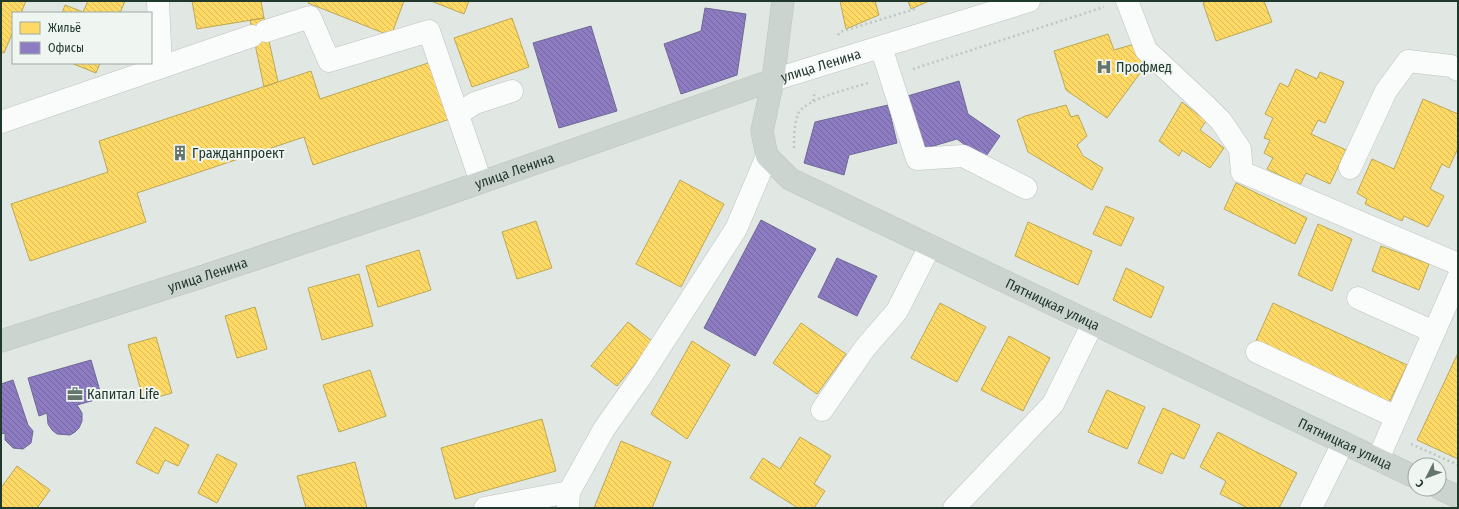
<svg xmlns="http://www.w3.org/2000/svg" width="1459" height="509" font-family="'Fira Sans Condensed',sans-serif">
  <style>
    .homes { fill: url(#homes-back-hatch); stroke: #bca955 }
    .offices { fill: url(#offices-back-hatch); stroke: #6d6896 }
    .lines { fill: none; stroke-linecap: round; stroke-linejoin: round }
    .minor-casing { stroke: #bec3c0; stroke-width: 23 }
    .major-casing { stroke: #bcc3bf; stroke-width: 23 }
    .path { stroke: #bfc7c3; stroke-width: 2.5; stroke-dasharray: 2 3; stroke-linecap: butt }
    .minor { stroke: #fafbfb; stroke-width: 22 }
    .major { stroke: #ccd4d0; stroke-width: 22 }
    .labels { text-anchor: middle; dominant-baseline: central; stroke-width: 4; stroke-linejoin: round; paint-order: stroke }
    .street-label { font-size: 14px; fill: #21382d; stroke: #eff6f1 }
    .poi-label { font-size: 14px; fill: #21382d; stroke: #eff6f1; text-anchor: start }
  </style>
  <defs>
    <pattern id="homes-back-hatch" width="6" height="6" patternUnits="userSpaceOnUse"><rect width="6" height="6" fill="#ffd966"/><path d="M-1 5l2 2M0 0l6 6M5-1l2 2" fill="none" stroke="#dabb59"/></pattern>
    <pattern id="offices-back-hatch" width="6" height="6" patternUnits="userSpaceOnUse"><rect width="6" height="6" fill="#8e7cc3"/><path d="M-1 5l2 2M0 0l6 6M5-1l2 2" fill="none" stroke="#74679f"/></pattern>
  </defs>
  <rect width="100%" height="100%" fill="#e1e7e3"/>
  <!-- homes -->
  <path class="homes" d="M1 1H26L21 13H13V32L4 53 1 52Z
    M88 1H125L120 13H62L65 5 83 12Z
    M192 1H261L264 18 197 29Z
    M309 1H404L391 36 308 3Z
    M431 1H469L464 14Z
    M840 1H875L879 15 846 29Z
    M908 1H929L911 9Z
    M1207 1H1264L1272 22 1216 41 1203 3Z
    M264 18 278 82 264 87 250 20Z
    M512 18 529 67 472 87 454 38Z
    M1108 34 1114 50 1138 43 1144 68 1107 118 1066 90 1054 51Z
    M431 62 450 119 313 165 304 137 137 193 146 222 30 261 11 204 108 172 99 141 311 71 320 99Z
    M71 63H100L96 73Z
    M1296 69 1317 79 1320 72 1344 82 1325 123 1318 120 1311 134 1346 150 1330 184 1306 173 1300 185 1267 169 1273 158 1264 153 1270 140 1264 138 1273 118 1265 114 1280 83 1288 87Z
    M1423 99 1458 114V148L1449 168 1442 164 1430 189 1444 196 1428 227 1404 216 1402 221 1365 204 1367 199 1357 193 1372 159 1394 169Z
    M1182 102 1206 121 1200 130 1224 148 1210 168 1182 150 1179 156 1159 141Z
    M1066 105 1071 117 1078 115 1087 136 1077 145 1083 156 1103 168 1092 190 1028 152 1017 120 1025 116Z
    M680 180 724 204 681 287 636 264Z
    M1236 183 1307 218 1295 244 1224 209Z
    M1106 206 1134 218 1121 246 1093 234Z
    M536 221 552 268 517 279 502 232Z
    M1028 222 1092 251 1078 285 1015 256Z
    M1318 224 1352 239 1332 291 1298 275Z
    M1381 246 1429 264 1419 290 1372 271Z
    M419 250 431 290 378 307 366 266Z
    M1126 268 1164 287 1151 318 1113 300Z
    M359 274 373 326 322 340 308 288Z
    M940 303 986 327 957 382 911 358Z
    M1273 303 1407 365 1388 405 1255 343Z
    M255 307 267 349 237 358 225 316Z
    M628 322 653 342 617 386 591 366Z
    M801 323 846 354 817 394 773 363Z
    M1009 336 1050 358 1023 411 981 390Z
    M156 337 172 393 144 401 128 345Z
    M692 341 730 365 687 439 651 414Z
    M1458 353V459L1417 440Z
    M370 370 386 416 339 432 323 385Z
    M1107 390 1145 407 1127 449 1088 432Z
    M1163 408 1200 425 1184 459 1171 453 1162 474 1138 463Z
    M542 419 556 471 455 499 441 448Z
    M155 427 189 445 178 466 165 460 158 474 136 463Z
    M1218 432 1297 473 1279 508H1248L1220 494 1226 481 1200 467Z
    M800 437 831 456 814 484 825 491 814 508H798L750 478 763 458 780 469Z
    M621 441 671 462 652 508H594Z
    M217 454 237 464 217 503 198 493Z
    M355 462 367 508H306L297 476Z
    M17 466 50 490 37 508H1V488Z"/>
  <!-- offices -->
  <path class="offices" d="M705 8 746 14 737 75 681 94 664 44 701 31Z
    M591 26 617 111 559 128 533 43Z
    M959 81 968 114 1000 136 984 159 957 139 920 150 904 97Z
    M888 105 897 143 849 155 844 175 804 163 815 122Z
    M761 220 816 249 755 356 704 328Z
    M837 258 877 276 857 316 818 297Z
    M91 360 102 398 77 405 82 413V421L79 428 75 432 70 435 57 434 52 430 48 424 47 413 39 416 28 378Z
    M13 380 28 425 33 431 31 443 23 449 13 448 5 440V433L1 434V384Z"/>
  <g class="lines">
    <defs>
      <g id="minor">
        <path d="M158 1 161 67"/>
        <path d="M1127 1 1146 50 1206 106 1221 121 1240 149 1242 172 1458 264"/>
        <path d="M266 31 310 17 329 61 429 31 481 182"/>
        <path d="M881 47 917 159 963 156 1026 188"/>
        <path id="s1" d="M773 80 1029 1"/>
        <path d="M458 114 475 103 512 91"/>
        <path d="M1 122 252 36"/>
        <path d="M1350 168 1386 91 1408 61 1451 66 1458 70"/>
        <path d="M1358 298 1434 332"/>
        <path d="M1257 352 1396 417"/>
        <path d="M822 410 865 348 897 311 930 246"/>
        <path d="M1378 459 1458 278"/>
        <path d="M485 508 569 492"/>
        <path d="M568 508 569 492 604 429 640 378 736 229 767 156"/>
        <path d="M954 508 1053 404 1093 323"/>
        <path d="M1311 508 1343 443"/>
      </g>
      <g id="major">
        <path id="s2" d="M783 1 773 80 762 131 767 156 790 179 1415 477"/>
        <path id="s3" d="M1 341 198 278 422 203 773 80"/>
        <path d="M1439 488 1458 497"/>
      </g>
    </defs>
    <!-- minor casing -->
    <use href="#minor" class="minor-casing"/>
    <!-- major casing -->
    <use href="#major" class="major-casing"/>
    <!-- path -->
    <path class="path" d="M838 35 840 32 915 9
      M913 69 1104 7
      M813 101 815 91
      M794 148C794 138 794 124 798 114 804 99 853 88 868 83
      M1411 444 1458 465"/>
    <!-- minor -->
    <use href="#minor" class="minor"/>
    <!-- major -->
    <use href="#major" class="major"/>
  </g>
  <!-- icons -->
  <defs>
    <symbol id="hospital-bare" viewBox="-9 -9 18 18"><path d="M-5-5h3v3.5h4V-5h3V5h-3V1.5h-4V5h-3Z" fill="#64756d" stroke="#eff6f1" stroke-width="2.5" paint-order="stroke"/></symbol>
    <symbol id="building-bare" viewBox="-9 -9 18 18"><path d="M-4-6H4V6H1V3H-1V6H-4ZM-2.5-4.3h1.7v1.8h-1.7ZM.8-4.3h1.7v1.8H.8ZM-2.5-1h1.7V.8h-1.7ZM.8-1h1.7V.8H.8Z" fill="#64756d" stroke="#eff6f1" stroke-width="2.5" paint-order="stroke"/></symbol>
    <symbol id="office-bare" viewBox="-9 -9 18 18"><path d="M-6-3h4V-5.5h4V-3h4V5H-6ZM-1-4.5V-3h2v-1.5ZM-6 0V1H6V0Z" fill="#64756d" stroke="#eff6f1" stroke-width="2.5" paint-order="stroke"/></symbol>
  </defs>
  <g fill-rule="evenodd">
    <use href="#hospital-bare" x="1093" y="56" width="22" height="22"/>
    <use href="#building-bare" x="169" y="142" width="22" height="22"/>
    <use href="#office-bare" x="64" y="383" width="22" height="22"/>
  </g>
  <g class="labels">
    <!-- street labels -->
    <g class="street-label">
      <text stroke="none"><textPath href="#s1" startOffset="50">улица Ленина</textPath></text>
      <text stroke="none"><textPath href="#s3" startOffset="541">улица Ленина</textPath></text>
      <text stroke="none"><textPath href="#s3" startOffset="217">улица Ленина</textPath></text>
      <text stroke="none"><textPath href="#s2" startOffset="481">Пятницкая улица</textPath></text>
      <text stroke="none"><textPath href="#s2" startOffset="805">Пятницкая улица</textPath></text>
    </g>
    <!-- poi labels -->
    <g class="poi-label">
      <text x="1116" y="67">Профмед</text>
      <text x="192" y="153">Гражданпроект</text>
      <text x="87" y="394">Капитал Life</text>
    </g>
  </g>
  <!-- border -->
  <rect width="1459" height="509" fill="none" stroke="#21382d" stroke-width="4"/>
  <!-- legend -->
  <rect x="12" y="12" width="140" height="52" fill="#eff6f1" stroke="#9daaa3"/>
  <rect x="20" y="22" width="20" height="12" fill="#ffd966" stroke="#9daaa3"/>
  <text x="48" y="32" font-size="12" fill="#21382d">Жильё</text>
  <rect x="20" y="42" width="20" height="12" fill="#8e7cc3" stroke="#9daaa3"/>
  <text x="48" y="52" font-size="12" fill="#21382d">Офисы</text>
  <!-- north arrow -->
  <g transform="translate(1427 477) rotate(228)"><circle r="19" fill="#eff6f1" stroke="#9daaa3"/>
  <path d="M0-3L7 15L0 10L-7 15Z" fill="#64756d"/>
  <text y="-6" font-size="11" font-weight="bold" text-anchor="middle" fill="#21382d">С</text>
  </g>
</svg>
